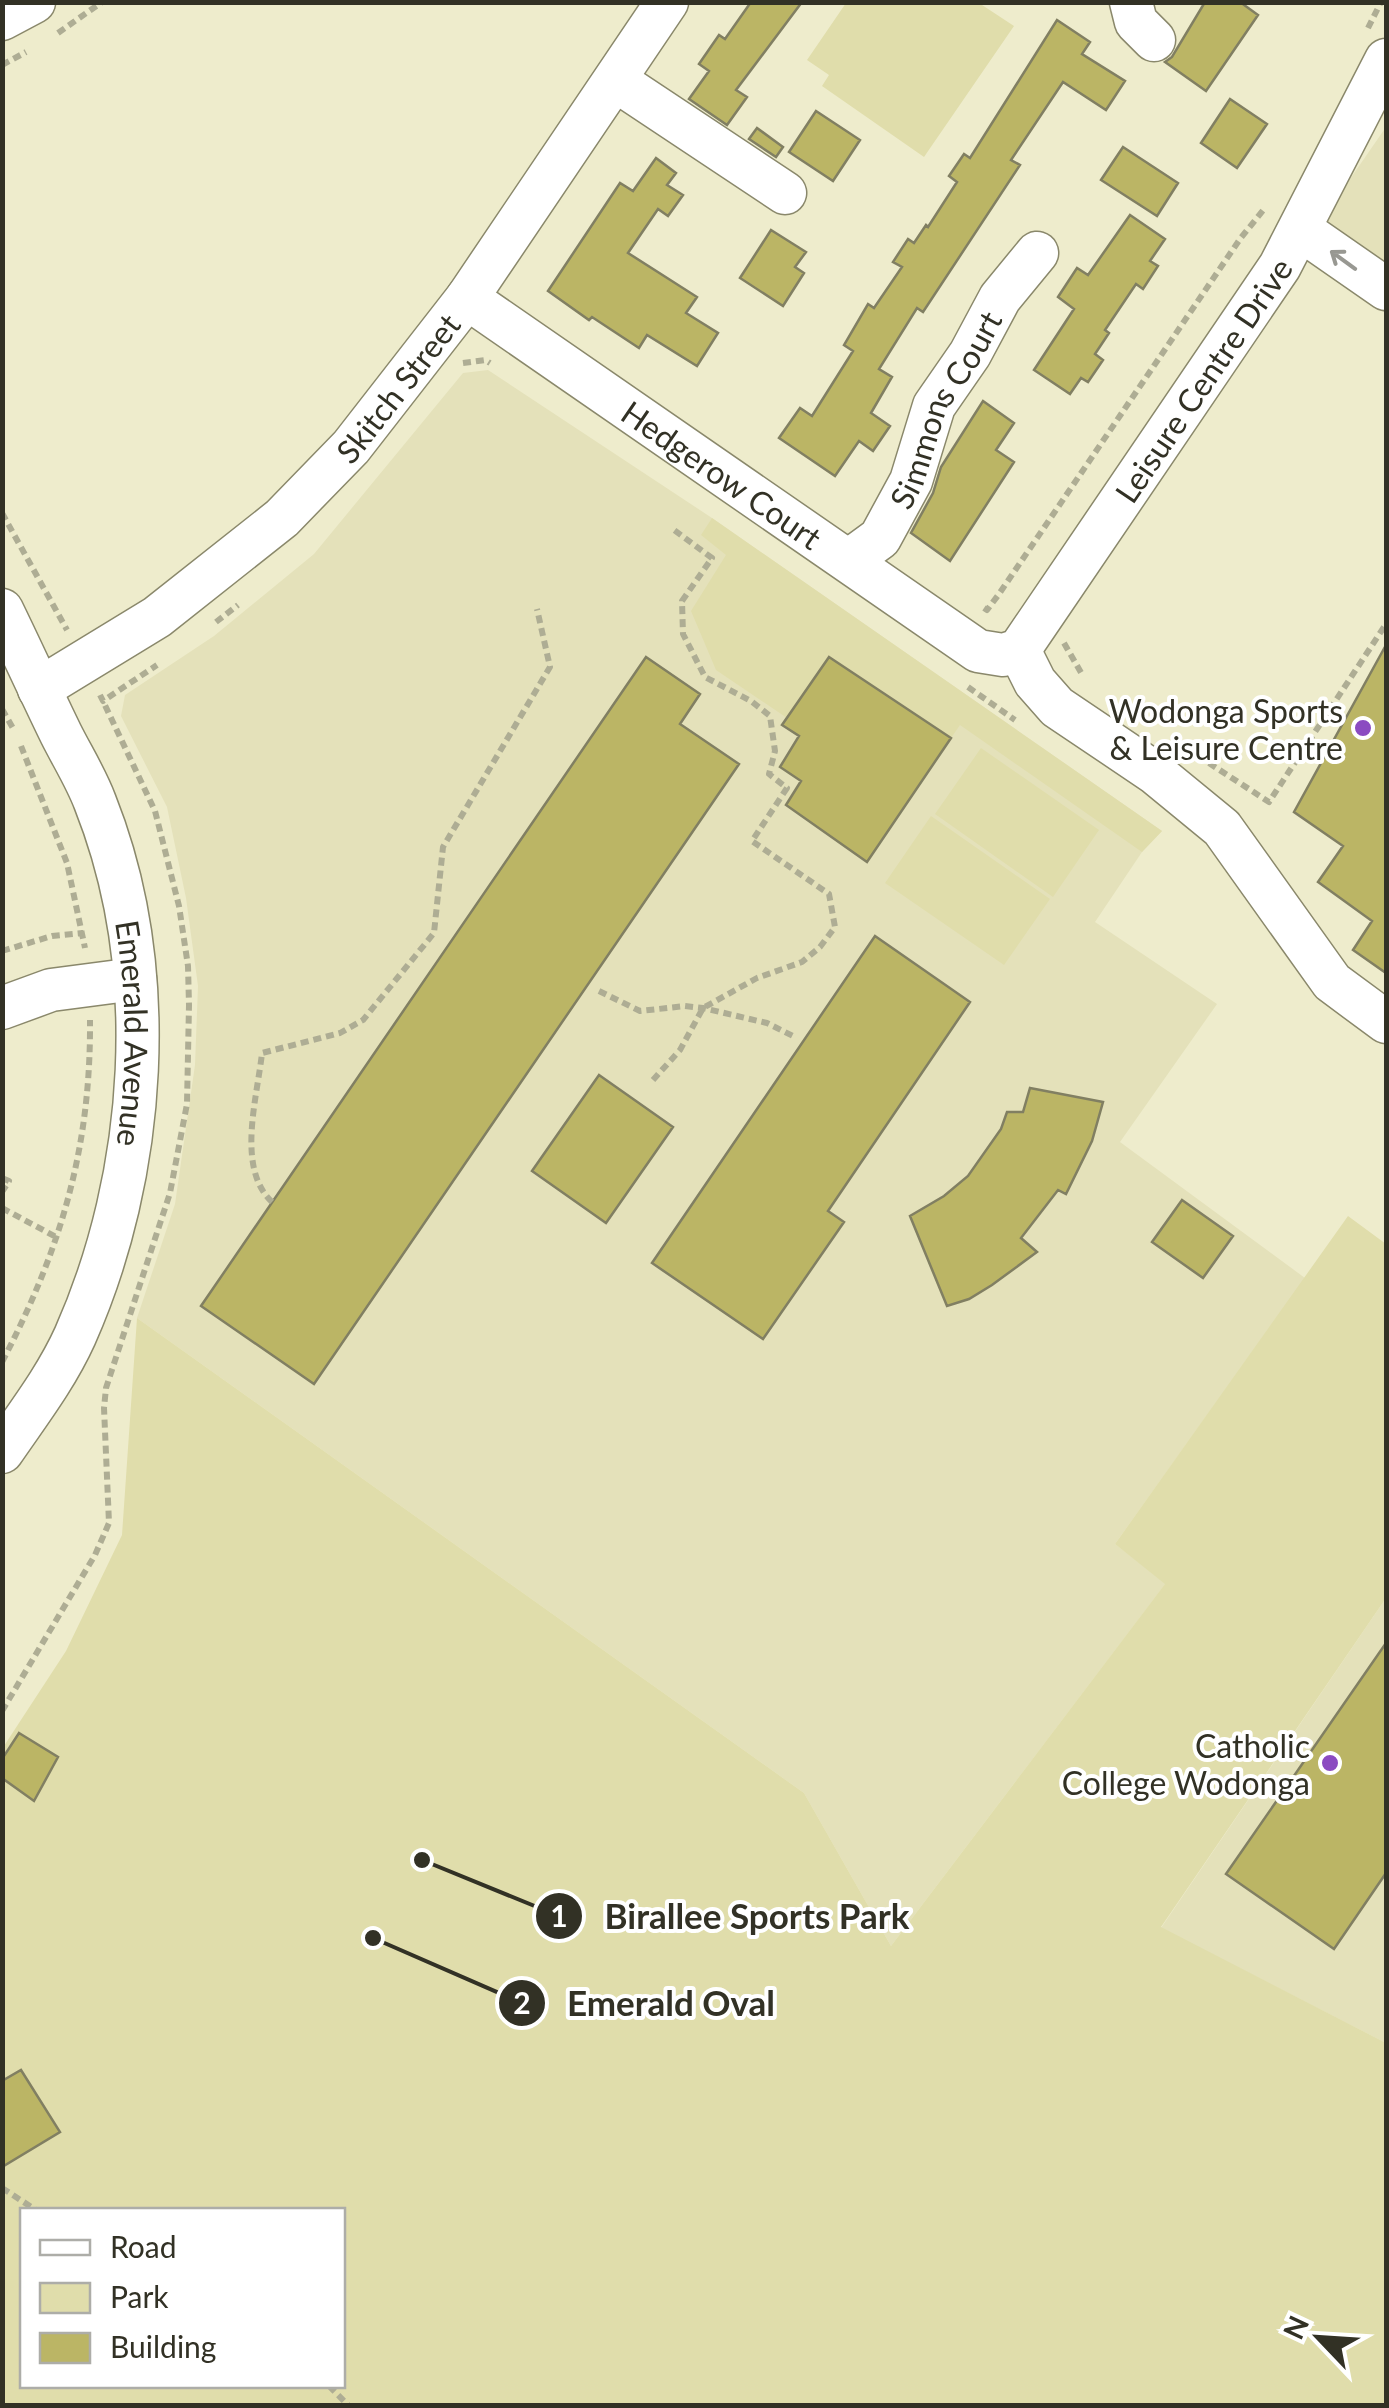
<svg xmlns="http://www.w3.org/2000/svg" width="1389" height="2408" font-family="Lato,sans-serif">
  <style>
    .built { fill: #e4e1ba }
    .green { fill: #e0ddab; fill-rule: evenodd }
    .building { fill: #bbb565; stroke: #817f62; stroke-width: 2.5 }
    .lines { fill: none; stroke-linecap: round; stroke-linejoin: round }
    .minor-casing { stroke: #8a886b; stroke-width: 45 }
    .path { stroke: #aead94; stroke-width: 6; stroke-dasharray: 8 5; stroke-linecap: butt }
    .minor { stroke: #fff; stroke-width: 42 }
    .oneway { stroke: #989892 }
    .poi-dot { fill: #8b4bc1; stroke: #fff; stroke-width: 4 }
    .labels { text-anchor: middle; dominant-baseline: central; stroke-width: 8; stroke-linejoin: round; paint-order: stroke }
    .street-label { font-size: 32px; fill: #323125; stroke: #fff }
    .poi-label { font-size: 32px; fill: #323125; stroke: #fff; text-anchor: end }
    .leader { fill: none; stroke: #323125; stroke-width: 4 }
    .callout-dot { fill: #323125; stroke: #fff; stroke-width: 4 }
    .mark-label { font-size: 30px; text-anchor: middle; font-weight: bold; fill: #fff }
    .callout-label { font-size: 35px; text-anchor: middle; font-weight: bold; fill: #323125; stroke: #fff; stroke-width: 8; stroke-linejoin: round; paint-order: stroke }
  </style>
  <rect width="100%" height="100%" fill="#eeeccc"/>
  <!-- built -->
  <path class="built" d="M1386 127V265L1321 221Z
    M488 370 712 518 1162 831 1142 852 1095 922 1217 1004 1120 1142 1305 1278 1115 1544 1166 1583 891 1946 804 1793 137 1318 175 1204 195 1065 198 986 186 898 167 807 121 716 125 695 214 636 314 554 463 373Z
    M1386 1598V2043L1161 1928Z"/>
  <!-- green -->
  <path class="green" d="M846 3H979L1014 26 924 157 822 86 829 75 807 60Z
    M712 518 1162 831 1142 852 960 725 951 738 829 657 787 718 716 670 691 611 726 555 701 535Z
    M981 748 1099 830 1053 897 935 814Z
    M931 816 1050 899 1004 965 885 883Z
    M1348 1216 1386 1244V1598L1161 1927 1386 2043V2405H3L2 1749 66 1651 122 1535 137 1318 804 1793 891 1946 1165 1584 1115 1544ZM22 2210H342V2386H22Z"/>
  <!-- building -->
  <path class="building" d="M751 2H802L736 90 747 97 727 125 689 99 709 71 699 64 719 35 725 39Z
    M1205 2H1240L1258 15 1206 91 1165 62 1172 57Z
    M1057 20 1090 42 1082 54 1125 81 1106 110 1063 82 1011 160 1020 165 923 312 917 308 879 369 892 377 871 413 890 426 873 451 859 441 835 476 779 438 800 408 812 416 853 351 844 345 868 304 874 308 902 267 893 262 908 239 914 243 926 225 928 227 957 182 949 176 964 154 970 158Z
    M1230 99 1267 124 1237 168 1201 143Z
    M816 111 860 140 833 181 789 152Z
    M757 128 783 147 776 157 749 139Z
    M1123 147 1178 183 1157 216 1101 180Z
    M656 158 676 173 667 185 683 195 668 216 658 209 628 253 697 297 686 313 718 333 697 366 647 335 639 348 592 317 589 320 548 291 620 183 633 191Z
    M1130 215 1165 239 1150 261 1158 266 1143 289 1136 284 1105 330 1109 333 1095 354 1103 360 1088 382 1081 378 1070 394 1034 370 1074 309 1058 297 1077 268 1088 275Z
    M771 230 806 252 795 267 804 273 783 306 740 278Z
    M983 401 1014 423 996 450 1014 462 950 561 911 533 933 493 941 467Z
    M1386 645V973L1353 950 1372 921 1318 882 1343 846 1294 812Z
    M646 657 700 694 680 724 739 764 314 1384 201 1306Z
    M829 657 951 738 867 862 786 805 801 781 780 767 799 736 782 725Z
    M875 936 970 1002 828 1211 844 1222 763 1339 652 1263Z
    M599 1075 673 1127 606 1223 532 1171Z
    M1030 1088 1103 1102 1092 1141 1066 1194 1058 1190 1021 1238 1037 1252 992 1285 969 1299 947 1306 910 1216 944 1196 968 1176 1001 1129 1007 1112H1023Z
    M1182 1200 1233 1236 1203 1278 1152 1242Z
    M1386 1643V1873L1334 1949 1226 1874Z
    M19 1733 58 1757 34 1801 2 1778V1759Z
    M21 2070 60 2132 2 2167V2081Z"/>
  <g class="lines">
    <defs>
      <g id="minor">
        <path d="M1131 2 1136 22 1154 40"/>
        <path d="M2 19 34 2"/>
        <path d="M615 80 785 193"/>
        <path d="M1301 230 1386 289"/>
        <path id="s1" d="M467 298 978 651 1003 655 1019 650 1280 266 1386 60"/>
        <path id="s2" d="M850 560 880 538 911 481 934 406 970 354 1000 298 1037 253"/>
        <path id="s3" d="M2 610C22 651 41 693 61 734 72 756 86 778 95 802 161 968 147 1174 75 1336 56 1378 28 1414 2 1452"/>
        <path d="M1019 650 1035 682 1057 707 1155 773 1222 828 1332 982 1386 1022"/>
        <path id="s4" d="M39 689 157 617 282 518 351 447 467 298 667 2"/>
        <path d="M2 1008 51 990 135 979"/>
      </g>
    </defs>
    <!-- minor casing -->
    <use href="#minor" class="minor-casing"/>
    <!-- path -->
    <path class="path" d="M1368 28 1381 2
      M58 33 102 2
      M2 65 26 52
      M463 363 485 360 490 363
      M2 513 67 630
      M984 608 987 610 999 594 1240 239 1265 208
      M216 622 238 605
      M1064 643 1083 676
      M968 687 1015 720
      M100 695 103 701 157 665
      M2 709 14 730
      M21 746 67 863 85 948
      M1198 756 1269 802 1386 624
      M2 951 52 936 83 933
      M599 991 640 1011 685 1006 703 1008 767 1023 793 1036
      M653 1080 680 1050 703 1008 757 978 802 962 820 947 835 927 829 894 752 841 787 788 769 774 775 751 770 716 751 701 705 677 683 634 682 601 712 558 674 530
      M2 1178 9 1181 2 1192
      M272 1202C236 1168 257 1099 262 1053L340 1033 363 1020 434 933 443 847 550 667 537 609
      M2 1208 58 1238
      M2 1362C61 1249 91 1148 90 1020
      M2 1711 95 1555 109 1523 104 1408 106 1388 170 1193 187 1104 189 1005 188 966 179 906 155 811 103 701
      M2 2188 36 2210
      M329 2386 349 2406"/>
    <!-- minor -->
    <use href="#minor" class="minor"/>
  </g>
  <!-- one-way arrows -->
  <defs><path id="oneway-shaft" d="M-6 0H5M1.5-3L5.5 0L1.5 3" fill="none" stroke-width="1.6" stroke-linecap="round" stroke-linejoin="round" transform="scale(2.5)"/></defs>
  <use class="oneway" href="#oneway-shaft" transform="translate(1343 260) rotate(-144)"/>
  <!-- markers -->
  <g class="poi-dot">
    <circle cx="1363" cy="728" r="10"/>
    <circle cx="1330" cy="1763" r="10"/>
  </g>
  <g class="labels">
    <!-- street labels -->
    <g class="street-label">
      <text stroke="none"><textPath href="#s1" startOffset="990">Leisure Centre Drive</textPath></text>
      <text stroke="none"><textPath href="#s4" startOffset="472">Skitch Street</textPath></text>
      <text stroke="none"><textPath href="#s2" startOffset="182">Simmons Court</textPath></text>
      <text stroke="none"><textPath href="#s1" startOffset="310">Hedgerow Court</textPath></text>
      <text stroke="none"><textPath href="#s3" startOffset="450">Emerald Avenue</textPath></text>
    </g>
    <!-- poi labels -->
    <g class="poi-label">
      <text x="1343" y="710">Wodonga Sports<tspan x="1343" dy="37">&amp; Leisure Centre</tspan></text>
      <text x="1310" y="1745">Catholic<tspan x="1310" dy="37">College Wodonga</tspan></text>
    </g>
  </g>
  <!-- callouts -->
  <path class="leader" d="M422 1860L559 1916M373 1938L522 2003"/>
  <g class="callout-dot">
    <circle cx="422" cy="1860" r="10"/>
    <circle cx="373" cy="1938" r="10"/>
    <circle cx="559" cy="1916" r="25"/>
    <circle cx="522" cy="2003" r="25"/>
  </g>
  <g class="mark-label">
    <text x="559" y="1927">1</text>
    <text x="522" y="2014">2</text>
  </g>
  <g class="callout-label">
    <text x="757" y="1929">Birallee Sports Park</text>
    <text x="671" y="2016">Emerald Oval</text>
  </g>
  <!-- border -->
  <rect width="1389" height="2408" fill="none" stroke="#323125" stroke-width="10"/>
  <!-- legend -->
  <rect x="20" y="2208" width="325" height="180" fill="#ffffff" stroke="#adada8" stroke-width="2.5"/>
  <rect x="40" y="2240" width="50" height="15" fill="#ffffff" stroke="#adada8" stroke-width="2.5"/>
  <text x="110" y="2258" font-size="30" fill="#323125">Road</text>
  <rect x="40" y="2283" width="50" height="30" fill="#e0ddab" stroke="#adada8" stroke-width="2.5"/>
  <text x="110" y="2308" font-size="30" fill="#323125">Park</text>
  <rect x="40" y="2333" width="50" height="30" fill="#bbb565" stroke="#adada8" stroke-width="2.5"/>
  <text x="110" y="2358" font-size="30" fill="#323125">Building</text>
  <!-- north arrow -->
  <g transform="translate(1319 2338) rotate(295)" stroke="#ffffff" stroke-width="8" paint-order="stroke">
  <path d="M0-8L18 38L0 25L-18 38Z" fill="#323125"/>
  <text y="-15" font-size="28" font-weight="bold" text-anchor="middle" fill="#323125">N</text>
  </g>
</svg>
